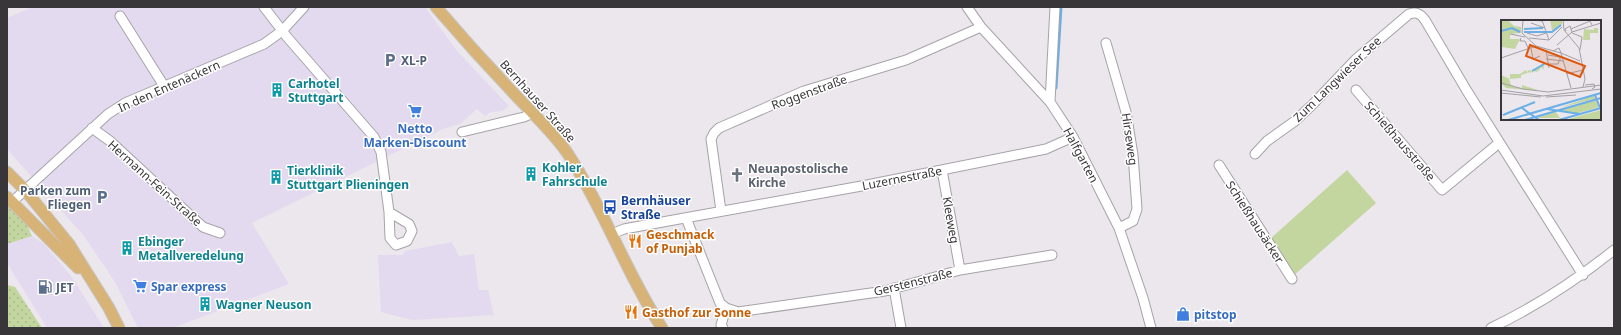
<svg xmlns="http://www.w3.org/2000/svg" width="1621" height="335" font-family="'Noto Sans',sans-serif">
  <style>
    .commercial { fill: #e4daef }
    .grass { fill: url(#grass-dots) }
    .park { fill: #c3d6a0 }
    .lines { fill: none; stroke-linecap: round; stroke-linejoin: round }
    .stream { stroke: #6aafe7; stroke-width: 3 }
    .minor-casing { stroke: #a6a3a8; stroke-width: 11 }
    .major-casing { stroke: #c7c7c7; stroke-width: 13 }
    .minor { stroke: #fff; stroke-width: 9 }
    .major { stroke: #d7b378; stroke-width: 11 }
    .labels { text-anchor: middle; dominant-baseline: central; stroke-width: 3; stroke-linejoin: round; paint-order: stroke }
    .service-label { font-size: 12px; font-weight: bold; fill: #4e5e75; stroke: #fff; text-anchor: start }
    .street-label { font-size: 12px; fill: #383638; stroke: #fff }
    .culture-label { font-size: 12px; font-weight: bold; fill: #0d838f; stroke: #fff; text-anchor: start }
    .shop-label { font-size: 12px; font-weight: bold; fill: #366cbe; stroke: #fff; text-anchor: start }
    .worship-label { font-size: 12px; font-weight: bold; fill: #5b616d; stroke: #fff; text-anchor: start }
    .transit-label { font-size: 12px; font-weight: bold; fill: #164399; stroke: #fff; text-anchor: start }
    .food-label { font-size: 12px; font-weight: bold; fill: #c56008; stroke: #fff; text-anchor: start }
    .inset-river { fill: none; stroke: #6aafe7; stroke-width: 2 }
    .inset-road { fill: none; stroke: #a3a0a5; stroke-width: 1 }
    .view { fill: #df570e; fill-opacity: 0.15; stroke: #df570e; stroke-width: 2 }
    .inset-edge { fill: none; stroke: #383638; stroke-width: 2 }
  </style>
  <defs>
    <pattern id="grass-dots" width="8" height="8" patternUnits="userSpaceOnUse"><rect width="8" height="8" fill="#c3d6a0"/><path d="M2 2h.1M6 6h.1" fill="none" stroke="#a8b88b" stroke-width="1.8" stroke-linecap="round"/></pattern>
  </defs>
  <rect width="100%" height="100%" fill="#ebe7ed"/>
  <!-- commercial -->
  <path class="commercial" d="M33 7H425L457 51 509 106 502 111 491 112 485 116 477 109 460 124 443 129 252 223 289 284 173 328H138L115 282 84 236 7 149V18Z
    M32 236 44 244 72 277 104 328H47L7 263V244Z
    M452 242 459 256 474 254 479 290H488L494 315 412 320 381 312 378 255H403L405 251Z"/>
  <!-- grass -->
  <path class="grass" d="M7 205 25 221 32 236 7 244Z
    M7 285 15 287 42 328H7Z"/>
  <!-- park -->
  <path class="park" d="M1347 170 1376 203 1292 277 1269 240Z"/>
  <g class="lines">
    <!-- stream -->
    <path class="stream" d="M1056 88 1061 7"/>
    <defs>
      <path id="minor" d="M264 7 287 37 374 137 381 152 389 212 390 238 396 245 407 241 412 231 409 224 389 212
        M967 7 981 27 1050 102 1073 137 1119 228 1143 298 1151 328
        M120 16 164 86
        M1106 43 1126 112 1133 155 1137 209 1133 221 1119 228
        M1356 90 1442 190 1499 143
        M1050 102 1055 7
        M92 128 110 141 203 227 220 233
        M462 132 524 117 533 113
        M1255 154 1267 141 1295 121 1312 105 1355 60 1409 14C1416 12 1420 13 1425 20L1467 91 1583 275
        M1219 165 1292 279
        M942 170 960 270
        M12 202 108 114 125 103 264 44 282 31 304 7
        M721 211 711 139 714 133 719 128 804 91 906 60 981 27
        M686 218 720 303 726 308 738 312 885 291 960 270 1052 255
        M612 234 624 229 867 185 1046 149 1073 137
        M894 288 901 328
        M723 328 721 325 726 308
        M1491 328C1537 306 1574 282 1614 250"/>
      <path id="major" d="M436 7C465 41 495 74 526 106 541 122 556 136 568 154 604 209 626 273 662 328
        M7 172 25 190 69 244 109 308 119 328
        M7 197 78 268"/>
    </defs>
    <!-- minor casing -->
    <use href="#minor" class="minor-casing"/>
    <!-- major casing -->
    <use href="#major" class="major-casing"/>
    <!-- minor -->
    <use href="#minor" class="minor"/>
    <!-- major -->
    <use href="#major" class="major"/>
  </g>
  <!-- icons -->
  <defs>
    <symbol id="parking-bare" viewBox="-9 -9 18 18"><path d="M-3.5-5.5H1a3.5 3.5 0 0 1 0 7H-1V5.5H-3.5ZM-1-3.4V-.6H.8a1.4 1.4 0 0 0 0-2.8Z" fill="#5c6f8a" stroke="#fff" stroke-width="2.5" paint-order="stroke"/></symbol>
    <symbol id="building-bare" viewBox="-9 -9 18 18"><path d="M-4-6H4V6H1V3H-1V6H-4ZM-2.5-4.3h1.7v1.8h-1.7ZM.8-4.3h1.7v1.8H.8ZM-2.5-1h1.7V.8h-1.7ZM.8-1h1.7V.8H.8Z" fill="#0f9aa8" stroke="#fff" stroke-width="2.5" paint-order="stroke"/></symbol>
    <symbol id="supermarket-bare" viewBox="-9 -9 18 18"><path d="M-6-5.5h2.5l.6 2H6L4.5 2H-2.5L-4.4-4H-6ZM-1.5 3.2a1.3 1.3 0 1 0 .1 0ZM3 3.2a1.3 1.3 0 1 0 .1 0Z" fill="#3f7fe0" stroke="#fff" stroke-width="2.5" paint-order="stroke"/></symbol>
    <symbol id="church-bare" viewBox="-9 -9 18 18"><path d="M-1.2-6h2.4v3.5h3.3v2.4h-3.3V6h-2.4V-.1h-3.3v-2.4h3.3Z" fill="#6b7280" stroke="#fff" stroke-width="2.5" paint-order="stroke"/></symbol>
    <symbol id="bus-bare" viewBox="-9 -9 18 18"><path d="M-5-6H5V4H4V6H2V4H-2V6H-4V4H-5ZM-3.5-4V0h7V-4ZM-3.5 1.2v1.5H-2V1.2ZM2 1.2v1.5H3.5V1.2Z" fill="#1a4fb4" stroke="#fff" stroke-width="2.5" paint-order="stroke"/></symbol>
    <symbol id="restaurant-bare" viewBox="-9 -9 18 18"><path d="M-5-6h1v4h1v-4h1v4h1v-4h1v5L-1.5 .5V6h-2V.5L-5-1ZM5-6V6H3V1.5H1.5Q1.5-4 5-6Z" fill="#e8710a" stroke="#fff" stroke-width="2.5" paint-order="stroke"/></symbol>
    <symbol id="fuel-bare" viewBox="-9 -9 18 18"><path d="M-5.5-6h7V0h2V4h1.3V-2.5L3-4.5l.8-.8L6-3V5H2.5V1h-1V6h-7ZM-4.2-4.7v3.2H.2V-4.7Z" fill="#5c6f8a" stroke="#fff" stroke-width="2.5" paint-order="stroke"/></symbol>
    <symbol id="shop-bare" viewBox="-9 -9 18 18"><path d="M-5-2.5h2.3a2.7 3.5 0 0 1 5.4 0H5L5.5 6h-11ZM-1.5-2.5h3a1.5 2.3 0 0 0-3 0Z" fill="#3f7fe0" stroke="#fff" stroke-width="2.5" paint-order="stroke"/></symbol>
  </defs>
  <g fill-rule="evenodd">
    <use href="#parking-bare" x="380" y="50" width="20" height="20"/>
    <use href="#building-bare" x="267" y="80" width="20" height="20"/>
    <use href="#supermarket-bare" x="405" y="101" width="20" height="20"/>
    <use href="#building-bare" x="521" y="164" width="20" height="20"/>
    <use href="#church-bare" x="727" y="165" width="20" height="20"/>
    <use href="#building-bare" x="266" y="167" width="20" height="20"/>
    <use href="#parking-bare" x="92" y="187" width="20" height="20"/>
    <use href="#bus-bare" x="600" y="197" width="20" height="20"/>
    <use href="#restaurant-bare" x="625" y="231" width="20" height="20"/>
    <use href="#building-bare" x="117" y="238" width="20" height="20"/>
    <use href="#supermarket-bare" x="130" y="276" width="20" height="20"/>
    <use href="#fuel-bare" x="35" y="277" width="20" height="20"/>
    <use href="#building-bare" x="195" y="294" width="20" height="20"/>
    <use href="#restaurant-bare" x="621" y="302" width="20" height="20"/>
    <use href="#shop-bare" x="1173" y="304" width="20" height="20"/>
  </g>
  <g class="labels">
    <!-- service labels -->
    <g class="service-label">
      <text x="401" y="60">XL-P</text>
      <text x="91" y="190" text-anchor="end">Parken zum<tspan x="91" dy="14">Fliegen</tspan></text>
      <text x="56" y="287">JET</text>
    </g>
    <!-- street labels -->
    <g class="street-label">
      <text transform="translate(1337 79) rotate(-44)">Zum Langwieser See</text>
      <text transform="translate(169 86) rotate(-24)">In den Entenäckern</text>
      <text transform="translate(809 92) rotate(-20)">Roggenstraße</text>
      <text transform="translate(538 101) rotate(48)">Bernhauser Straße</text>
      <text transform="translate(1130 139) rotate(82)">Hirseweg</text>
      <text transform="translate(1400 141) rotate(49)">Schießhausstraße</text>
      <text transform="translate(1081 155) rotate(62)">Halfgarten</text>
      <text transform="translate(902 178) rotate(-11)">Luzernestraße</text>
      <text transform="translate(155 183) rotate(42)">Hermann-Fein-Straße</text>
      <text transform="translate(951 220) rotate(80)">Kleeweg</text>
      <text transform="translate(1255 222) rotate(57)">Schießhausäcker</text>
      <text transform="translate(913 282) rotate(-14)">Gerstenstraße</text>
    </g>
    <!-- culture labels -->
    <g class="culture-label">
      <text x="288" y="83">Carhotel<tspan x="288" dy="14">Stuttgart</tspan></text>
      <text x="542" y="167">Kohler<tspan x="542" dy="14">Fahrschule</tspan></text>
      <text x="287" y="170">Tierklinik<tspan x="287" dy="14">Stuttgart Plieningen</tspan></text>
      <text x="138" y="241">Ebinger<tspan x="138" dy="14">Metallveredelung</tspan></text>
      <text x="216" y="304">Wagner Neuson</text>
    </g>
    <!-- shop labels -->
    <g class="shop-label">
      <text x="415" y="128" text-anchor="middle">Netto<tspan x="415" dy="14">Marken-Discount</tspan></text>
      <text x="151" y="286">Spar express</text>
      <text x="1194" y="314">pitstop</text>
    </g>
    <!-- worship labels -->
    <g class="worship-label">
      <text x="748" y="168">Neuapostolische<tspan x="748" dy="14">Kirche</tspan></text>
    </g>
    <!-- transit labels -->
    <g class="transit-label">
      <text x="621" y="200">Bernhäuser<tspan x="621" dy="14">Straße</tspan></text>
    </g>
    <!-- food labels -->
    <g class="food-label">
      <text x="646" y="234">Geschmack<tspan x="646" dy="14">of Punjab</tspan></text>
      <text x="642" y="312">Gasthof zur Sonne</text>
    </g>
  </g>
  <!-- overview -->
  <g transform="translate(1501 20)">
    <rect width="100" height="100" fill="#ebe7ed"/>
    <path d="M93 8H97V13H89V20H82L83 9 93 10ZM43 44 46 49 43 45 42 50 40 47 37 52 36 49V52L32 51V53L30 51V54L29 52 20 55V58L8 59 10 65 15 67 21 68V65L40 71 5 68 0 63V55L9 59V54H19L25 50 26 53 27 50 32 51ZM92 76 95 78 93 79 58 88ZM95 80 98 87 74 94 58 91ZM100 90V100H64ZM55 92 59 98H34Z" fill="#c3d6a0"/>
    <path d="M0 0H7L13 6 20 7V13L9 14V19H19L14 29 1 27 0 30ZM49 0H61V4L51 11Z" fill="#c3d6a0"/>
    <path class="inset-river" d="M23 9 42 8M0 11 11 8 19 12M23 12H51L60 5M31 51 43 44M94 75 99 88M21 88 38 100M46 89 79 94M2 95 34 82M7 100 100 73M24 100 100 78M58 100 100 88"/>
    <path class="inset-road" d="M22 0 21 13 35 26 60 33 70 68M29 0 42 1M41 0 48 20M62 0 63 10 78 28 84 59 82 67M30 3 44 8M70 9 89 1 91 5M65 11 64 9 69 6 71 12M26 13 36 16 45 13M71 13 81 17 79 30M9 14 24 17M20 18 19 21H24L27 28M28 18 48 20M48 20 61 7M56 25 71 12 100 3M30 28 32 39 39 36M45 30 48 48M52 31 58 28 60 33M60 33 79 41M47 35 59 37V41M0 38 35 26M45 39 62 41M47 44H57L58 41M65 54 82 50M0 63 22 69 47 72 100 65M84 65 93 64 94 67 91 69M0 70 42 76 100 69M0 73 40 77M45 77 75 75"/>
    <path class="view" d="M29 25 84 46 79 57 25 36Z"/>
    <rect width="100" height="100" class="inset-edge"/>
  </g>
  <!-- border -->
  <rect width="1621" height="335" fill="none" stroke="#383638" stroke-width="16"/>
</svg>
